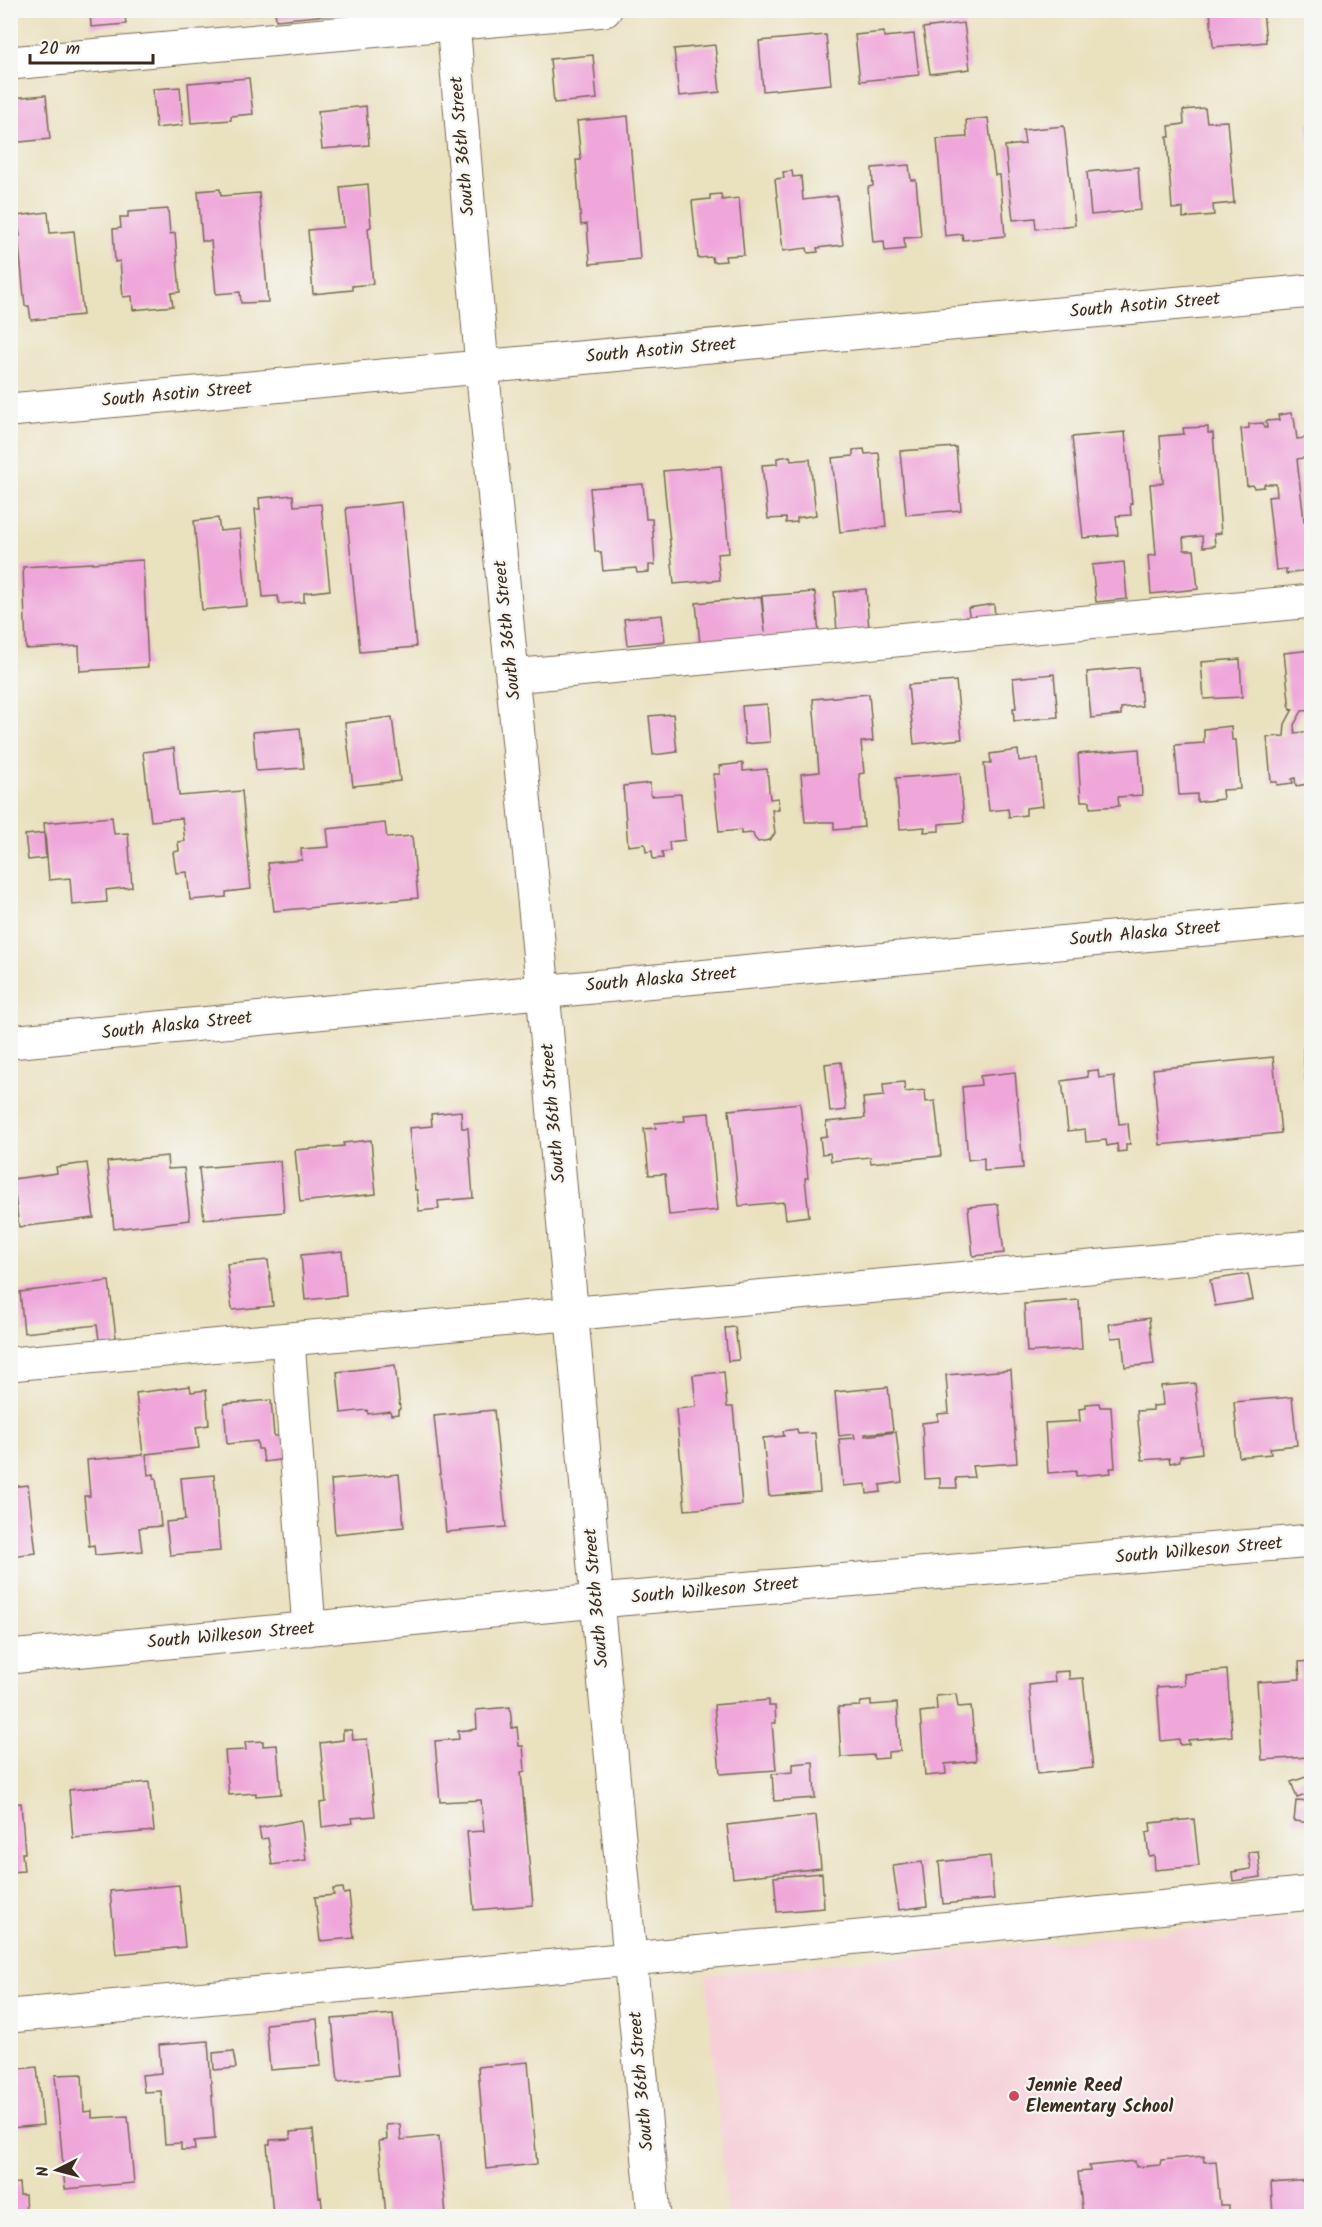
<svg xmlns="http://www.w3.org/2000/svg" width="1322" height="2227" font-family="Kalam,sans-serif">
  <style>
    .built { fill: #f6cfd8 }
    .building { fill: #efa7da }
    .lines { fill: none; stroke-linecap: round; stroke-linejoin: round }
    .minor-casing { stroke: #786a56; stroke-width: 35 }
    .minor { stroke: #fff; stroke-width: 33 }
    .poi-dot { fill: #d1495b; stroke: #f6f6f2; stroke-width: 2 }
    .labels { text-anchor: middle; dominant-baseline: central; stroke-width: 4.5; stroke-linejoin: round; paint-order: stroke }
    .street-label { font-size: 18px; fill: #3b2a1e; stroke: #f6f6f2 }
    .poi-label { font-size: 18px; font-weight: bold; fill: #3b2a1e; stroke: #f6f6f2; text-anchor: start }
  </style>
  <rect width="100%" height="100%" fill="#f6f6f2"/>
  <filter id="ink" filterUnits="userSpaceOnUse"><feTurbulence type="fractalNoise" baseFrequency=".0167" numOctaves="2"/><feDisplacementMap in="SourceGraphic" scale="12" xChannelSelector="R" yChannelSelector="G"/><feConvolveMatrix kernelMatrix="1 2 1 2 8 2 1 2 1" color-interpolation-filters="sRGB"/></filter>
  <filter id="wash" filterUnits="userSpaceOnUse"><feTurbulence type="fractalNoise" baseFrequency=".008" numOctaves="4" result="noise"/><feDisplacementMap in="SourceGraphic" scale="24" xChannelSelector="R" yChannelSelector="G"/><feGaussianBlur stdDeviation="1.35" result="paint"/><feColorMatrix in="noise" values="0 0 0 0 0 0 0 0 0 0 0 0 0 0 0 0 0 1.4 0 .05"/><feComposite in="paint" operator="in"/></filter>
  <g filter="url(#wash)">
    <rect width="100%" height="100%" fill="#eae1bf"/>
    <!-- built -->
    <path class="built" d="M1311 1918V2216H727L706 1975Z"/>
    <g id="blocks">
      <!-- building -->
      <path class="building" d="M90 10H124L126 24 91 27Z
        M216 10H267V13L217 17Z
        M275 10H339V14L276 20Z
        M1210 10H1263L1266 42 1213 47Z
        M964 23 970 69 930 74 923 28Z
        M884 32V37L914 34 919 75 860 81 855 35Z
        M826 35 831 84 763 91 759 41Z
        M715 45 720 92 679 96 674 49Z
        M593 55 597 99 554 103 550 59Z
        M249 78 253 114 231 116V120L191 123 188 83Z
        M180 87 183 125 156 128 153 89Z
        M46 95 50 139 10 143V98Z
        M366 106 369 145 322 149 318 111Z
        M1205 108 1207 122 1227 121 1234 203 1213 205 1214 215 1183 218V208L1172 209 1167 137H1170L1169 126 1184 124 1183 110Z
        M628 116 640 259 590 264 587 224 581 225 576 160H581L577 121Z
        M988 118 995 175H1000L1005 236 963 240 962 234 945 236 937 139 967 137 966 120Z
        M1308 123H1312V141H1310Z
        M1064 126 1075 225 1036 229 1035 218 1013 220 1005 146 1025 144 1023 130Z
        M909 165 911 180H916L921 237 904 238 905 249 885 251 884 241 873 242 868 187 873 186 872 168Z
        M1138 167 1141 210 1091 215 1087 172Z
        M792 171 793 177 801 176 803 200 837 196 843 245 817 248 818 252 808 253 807 248 783 251 775 179 784 178 783 172Z
        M368 184 371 227 368 228 373 284 352 286V290L313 294 308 230 344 227 340 187Z
        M220 189 221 196 259 193 268 302 241 303 240 292 216 294 211 241H202L198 191Z
        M721 194 722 200 739 198 744 255 725 256 726 261 713 262 712 257 698 258 692 201 710 199V195Z
        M168 209 170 234 175 233 180 292 171 293 173 306 133 310 132 296 123 297 120 261 115 262 113 229 121 228 120 217H128V212Z
        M48 212 50 233 74 231 83 315 31 320 29 306H25L18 236H20L17 216Z
        M1291 413 1292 418H1294L1297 439 1306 438 1308 457 1297 459 1304 521 1312 520V569L1286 574V569L1276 570 1268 497 1277 496 1276 484H1264V487L1254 488 1253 485 1247 486 1241 429 1249 428V424L1263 423 1264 428H1267L1266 421 1279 420 1278 415Z
        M1208 427V433H1213L1221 533 1214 534 1215 546 1203 547 1202 536 1183 538 1184 550H1194L1198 589 1151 594 1148 556 1156 555 1150 484 1163 483 1160 436 1184 434 1183 428Z
        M1125 432 1132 504H1130L1131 515 1116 516 1118 535 1083 538 1072 437Z
        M956 447 961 510 906 515 900 451Z
        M864 449 865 454 879 453 886 527 840 532 832 458 853 456V450Z
        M790 456 791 461 810 459 816 515 797 518V522L786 523V518L768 519 762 465 777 464V458Z
        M721 466 729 553 717 554 720 580 674 584 663 471Z
        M643 484 646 519H652L655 565H649V572L637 573 636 568 603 571 601 552H595L590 488Z
        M293 495 294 506 321 504 330 590 304 593V602L279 604 278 596 263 597 255 509H260L259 498Z
        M402 502 416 647 360 652 346 508Z
        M218 518 220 531 240 529 247 606 202 610 194 521Z
        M143 560 148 667 80 671 79 646 26 649 23 567Z
        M1124 562 1127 599 1096 602 1092 565Z
        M866 589 869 629 837 632 834 592Z
        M815 592 819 634 700 644 696 603 761 597 765 632 762 596Z
        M994 604 995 618 970 621 968 608Z
        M662 615 665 641 627 645 624 619Z
        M1312 650V710L1302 711 1294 725 1295 733 1312 731V779H1307V784L1296 786 1295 778 1292 779 1293 783 1277 785V782H1271L1267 737 1284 736 1285 724 1293 709 1290 710 1284 653Z
        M1240 659 1242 697 1204 699 1201 662Z
        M1138 667 1142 706 1121 708V715L1091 718 1087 672Z
        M1054 674 1058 717 1014 721 1013 708H1016L1013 678Z
        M956 681 962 739 914 744 908 685Z
        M869 694 873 741 861 742 864 773 859 774 864 827 834 830V822H805L801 774 819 772 813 699Z
        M767 704 770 742 745 744 742 706Z
        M673 714 677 752 653 755 649 716Z
        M392 717 400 781 353 786 345 723Z
        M1231 726 1232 740H1236L1240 789 1222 790 1223 799 1197 802V794L1179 795 1175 745 1204 743V729Z
        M300 728 304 768 256 771 253 732Z
        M174 748 179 796 242 791 251 889 226 892V897L190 900 187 872 176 873 173 852 179 851 178 842 185 841 182 818 151 821 143 752Z
        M1139 749 1142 795 1118 797 1119 806 1090 808V801H1081L1078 754Z
        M1018 750 1019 761 1038 758 1043 806 1026 808V815L1009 817 1008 809 989 811 984 763H991L990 754Z
        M743 763V771L767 769 770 799 778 798 779 810H772L775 833 770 840 758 842 754 837 753 833 741 834V830L719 832 713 774H720L719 766Z
        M960 773 964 822 939 824V831L924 832 925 827 900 829 896 778Z
        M650 783 651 796 681 794 685 840 669 842 670 851 662 852 663 858 653 859 652 851 646 852 645 844 628 846 623 786Z
        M112 817 114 834 128 833 132 887 106 890 107 902 72 905 70 878 49 880 44 823Z
        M385 823 387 838 412 836 418 898 274 911 268 863 302 860 301 849 329 847 327 829Z
        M44 833 46 858 28 860 25 835Z
        M1303 1049H1312V1134H1310Z
        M1273 1057 1281 1133 1160 1145 1153 1069Z
        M841 1062 846 1110 830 1112 825 1064Z
        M1098 1070 1099 1078 1114 1076 1119 1124 1128 1123 1130 1144H1126V1151L1118 1152 1117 1144 1107 1146 1106 1140 1086 1142 1085 1129 1068 1131 1062 1081 1088 1077 1087 1071Z
        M1015 1072 1023 1168 984 1171V1158L968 1160 962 1087 981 1085 980 1076Z
        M904 1082 905 1092 925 1090 926 1102 935 1101 941 1156 871 1163 870 1157 831 1161 830 1153 822 1154 820 1137 827 1136 826 1122 865 1118 863 1098 884 1096 883 1084Z
        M800 1103 808 1178H805L809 1216 786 1219 784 1202 739 1206 729 1110Z
        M461 1111 462 1128H468L473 1198 438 1201 439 1209 419 1211 417 1190H415L409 1128 432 1126 431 1114Z
        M709 1113 718 1210 669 1215 665 1174 649 1175 644 1129 656 1128 655 1123 685 1121 684 1115Z
        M371 1140 376 1194 300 1202 295 1150 344 1146 343 1143Z
        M167 1156 168 1169 184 1168 190 1220 114 1229 107 1162Z
        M280 1161 284 1212 204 1219 199 1168Z
        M87 1163 94 1218 19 1227 13 1179 57 1173 56 1167Z
        M998 1204 1004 1253 973 1256 968 1207Z
        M342 1251 346 1296 305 1300 301 1255Z
        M268 1260 273 1306 232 1310 227 1264Z
        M1248 1274 1253 1300 1215 1306 1210 1280Z
        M109 1281 117 1345 100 1347 97 1325 24 1333 20 1292Z
        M1079 1300 1082 1349 1027 1352 1024 1304Z
        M1149 1318 1154 1364 1125 1367 1122 1337 1111 1338 1109 1324Z
        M735 1327 739 1360 728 1361 725 1328Z
        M395 1365 400 1409 398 1410V1414L391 1415 390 1411 368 1414 367 1410 341 1413 337 1372Z
        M1011 1370 1017 1463 972 1466 974 1477 956 1478 957 1488H940V1478L925 1479 922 1423 938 1421V1414L949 1413 946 1375Z
        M724 1372 727 1407H733L742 1505 685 1510 676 1409 696 1407 693 1375Z
        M1195 1383 1202 1453 1180 1456V1461L1170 1463 1169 1458 1142 1460 1137 1411 1153 1410V1406L1163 1405 1161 1386Z
        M190 1386 191 1392 206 1390 209 1425 196 1427 199 1448 146 1454 148 1475 154 1474V1478H156L161 1526 139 1528 142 1551 95 1555 94 1545 89 1546 84 1496H90L87 1460 143 1455 136 1393Z
        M888 1387 893 1431 865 1434V1436L896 1432 902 1482 880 1485 881 1492 867 1494 866 1484 843 1486 839 1439 855 1438 854 1434 839 1436 835 1392Z
        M1292 1397 1297 1445 1270 1448 1271 1454 1239 1457 1234 1402Z
        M271 1400 274 1436 284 1435 286 1459 264 1462 262 1449H258L257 1441 227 1444 224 1404Z
        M1099 1403 1100 1407H1111L1115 1468H1110L1111 1473 1076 1476V1471L1048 1473 1045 1423 1080 1421 1079 1409 1086 1408V1404Z
        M494 1410 506 1527 446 1532 434 1416Z
        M797 1429 798 1434 815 1433 820 1492 769 1496 763 1438 784 1436 783 1431Z
        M399 1474 404 1527 335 1534 331 1480Z
        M214 1475 220 1551 170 1555 166 1522 185 1520 181 1478Z
        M28 1485 36 1553 10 1556V1487Z
        M1312 1661V1748L1307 1749 1308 1757 1262 1760 1257 1682 1300 1679 1299 1662Z
        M1227 1670 1232 1736 1188 1740 1189 1744 1180 1745 1179 1739 1161 1741 1157 1687 1185 1685 1184 1674Z
        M1069 1671V1679L1083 1678 1093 1768 1037 1774 1029 1685 1055 1682 1054 1672Z
        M956 1694 958 1707 971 1706 976 1761 945 1764 946 1774 925 1776 920 1712 937 1710 936 1696Z
        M769 1700V1706H775L776 1723H772L776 1770 720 1774 714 1705Z
        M871 1701V1705L897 1703 900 1751 888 1752V1758L874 1759 873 1755 841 1757 838 1707 860 1706 861 1702Z
        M510 1707 512 1728 517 1727 519 1746H523L525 1771 521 1772 533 1905 474 1910 467 1832 484 1831 481 1800 440 1802 435 1741 459 1739 458 1731 477 1729 476 1710Z
        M343 1730H352L353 1740 367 1739 375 1816 352 1818 353 1823 322 1827 320 1803 326 1802 320 1743 343 1740Z
        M263 1741V1746L277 1745 281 1794 256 1796V1793L229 1795 225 1751 246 1750 245 1742Z
        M813 1762 815 1798 774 1801 772 1774 793 1772V1764Z
        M1312 1775V1793L1297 1798 1291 1782Z
        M149 1782 154 1831 73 1838 69 1790Z
        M1296 1801 1312 1802V1823L1294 1821Z
        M21 1803 25 1853H22L24 1871 10 1872V1804Z
        M816 1815 821 1868 733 1878 727 1825Z
        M1194 1819 1199 1866 1155 1870 1154 1855 1149 1856 1146 1833 1151 1832 1150 1823Z
        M301 1820 306 1860 272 1865 268 1838 261 1839 259 1828Z
        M1258 1851 1261 1877 1233 1881 1232 1872 1251 1869 1248 1852Z
        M990 1856 994 1899 943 1904 939 1862Z
        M922 1862 927 1906 899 1910 893 1866Z
        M822 1873 824 1908 777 1912 774 1877Z
        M179 1885 185 1947 116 1954 110 1891Z
        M343 1888 344 1894 349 1893 354 1938 320 1941 315 1897 334 1895 333 1889Z
        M393 2014 399 2076 338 2082 332 2019Z
        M317 2019 321 2066 270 2070 266 2024Z
        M208 2041 215 2139 194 2141 195 2150H181V2143L165 2144 161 2091 144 2092 142 2075 161 2073 159 2045Z
        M233 2051 236 2068 214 2070 213 2053Z
        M528 2062 537 2164 486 2169 478 2067Z
        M37 2067 43 2125 10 2128V2070Z
        M82 2074 84 2112 92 2111V2118L128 2116 134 2183 65 2189 55 2075Z
        M400 2124 401 2140 439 2136 446 2215 386 2216 379 2141 387 2140 386 2125Z
        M313 2130 319 2198 321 2197 323 2216H273L267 2144H270V2140L291 2139 290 2132Z
        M1204 2156 1205 2162 1216 2161 1220 2205H1229V2216H1083L1078 2172 1090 2171 1089 2166 1135 2161 1136 2167 1160 2165 1161 2160Z
        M1312 2180V2216H1273L1271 2183Z
        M19 2183 20 2195H25L26 2216H10V2184Z"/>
    </g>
  </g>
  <g filter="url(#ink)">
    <use href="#blocks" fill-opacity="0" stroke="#786a56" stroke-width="1.5"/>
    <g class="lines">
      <defs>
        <path id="minor" d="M452 10 482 367 543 991 597 1601 654 2216
          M10 63 605 10
          M10 410 1312 291
          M512 676 1312 601
          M10 1042 1312 919
          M288 1340 309 1629
          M10 1364 1312 1247
          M10 1657 597 1601 1312 1541
          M10 2016 631 1959 1312 1893"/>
      </defs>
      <!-- minor casing -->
      <use href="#minor" class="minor-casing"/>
      <!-- minor -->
      <use href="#minor" class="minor"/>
    </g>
  </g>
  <!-- markers -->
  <circle class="poi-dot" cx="1014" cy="2096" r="6"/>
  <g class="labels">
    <!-- street labels -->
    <g class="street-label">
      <text transform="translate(463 146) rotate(-95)">South 36th Street</text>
      <text transform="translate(1145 306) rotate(-5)">South Asotin Street</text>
      <text transform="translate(661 351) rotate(-5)">South Asotin Street</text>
      <text transform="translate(177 395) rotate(-5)">South Asotin Street</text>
      <text transform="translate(508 630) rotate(-96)">South 36th Street</text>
      <text transform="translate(1145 934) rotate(-5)">South Alaska Street</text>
      <text transform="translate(661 980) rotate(-5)">South Alaska Street</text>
      <text transform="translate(177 1026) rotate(-6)">South Alaska Street</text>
      <text transform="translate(554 1113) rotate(-95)">South 36th Street</text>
      <text transform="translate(1199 1551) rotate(-5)">South Wilkeson Street</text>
      <text transform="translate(715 1591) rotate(-5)">South Wilkeson Street</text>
      <text transform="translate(597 1598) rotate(-95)">South 36th Street</text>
      <text transform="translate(231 1636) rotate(-5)">South Wilkeson Street</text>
      <text transform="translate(642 2081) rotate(-95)">South 36th Street</text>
    </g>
    <!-- poi labels -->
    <g class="poi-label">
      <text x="1026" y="2086">Jennie Reed<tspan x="1026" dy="21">Elementary School</tspan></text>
    </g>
  </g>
  <!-- margin -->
  <rect width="1322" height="2227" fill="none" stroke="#f6f6f2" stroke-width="36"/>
  <!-- north arrow -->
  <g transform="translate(57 2170) rotate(264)" stroke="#f6f6f2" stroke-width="4.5" paint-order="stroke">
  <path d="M0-4.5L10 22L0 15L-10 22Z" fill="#3b2a1e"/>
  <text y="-9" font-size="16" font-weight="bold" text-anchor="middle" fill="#3b2a1e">N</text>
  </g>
  <!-- scale -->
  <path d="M30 54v9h123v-9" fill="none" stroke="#3b2a1e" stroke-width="3"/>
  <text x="39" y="54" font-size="18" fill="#3b2a1e" stroke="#f6f6f2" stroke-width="4.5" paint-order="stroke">20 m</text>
</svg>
